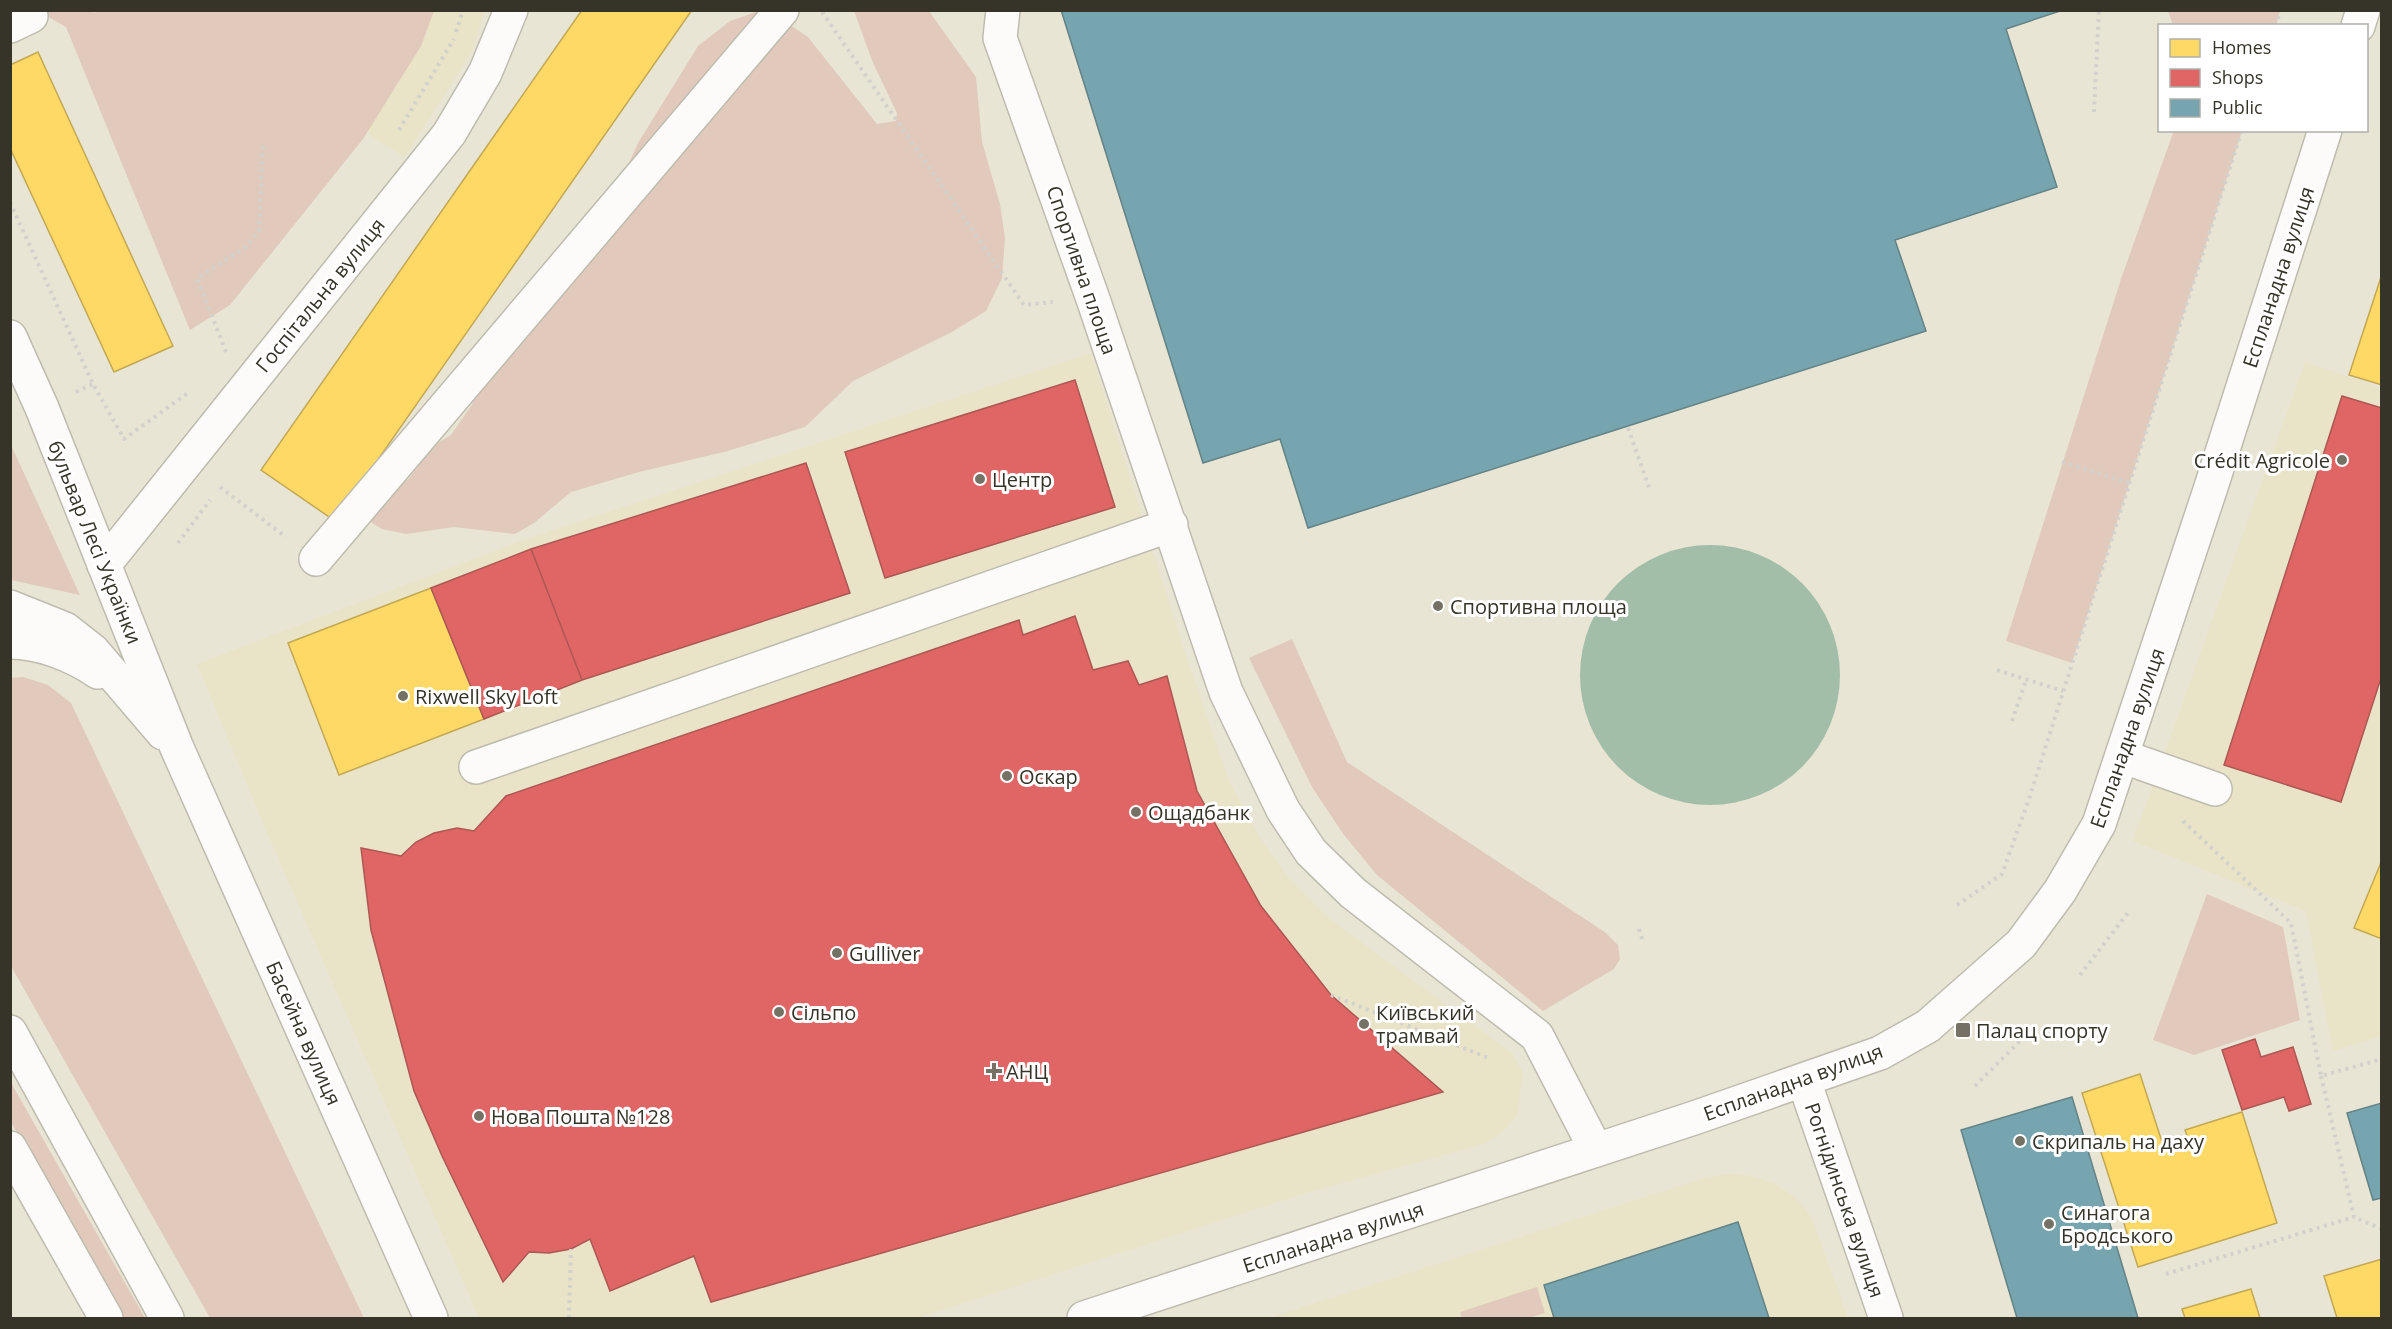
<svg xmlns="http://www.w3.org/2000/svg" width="2392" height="1329" font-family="'Open Sans',sans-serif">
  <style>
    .built { fill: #e9e3c7 }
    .green { fill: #e1cabb }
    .water { fill: #a3bea8 }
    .homes { fill: #ffd966; stroke: #c3a853; stroke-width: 1.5 }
    .shops { fill: #e06666; stroke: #ad5753; stroke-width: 1.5 }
    .public { fill: #76a5af; stroke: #638386; stroke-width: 1.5 }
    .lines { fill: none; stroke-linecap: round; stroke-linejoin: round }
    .minor-casing { stroke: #bebcaf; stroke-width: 36 }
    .major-casing { stroke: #bebcaf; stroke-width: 36 }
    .path { stroke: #d2d1cc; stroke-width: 4; stroke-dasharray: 3 4.5; stroke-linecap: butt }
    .minor { stroke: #fcfbf9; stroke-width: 33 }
    .major { stroke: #fcfbf9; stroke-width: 33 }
    .poi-dot { fill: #757265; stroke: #fff; stroke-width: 2 }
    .labels { text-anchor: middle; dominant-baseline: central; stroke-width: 6; stroke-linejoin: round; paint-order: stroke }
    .street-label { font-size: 20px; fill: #363428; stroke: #fff }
    .poi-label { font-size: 20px; fill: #363428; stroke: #fff; text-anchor: start }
  </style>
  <rect width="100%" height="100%" fill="#e9e5d5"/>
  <!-- built -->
  <path class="built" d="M285 11H484L473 50 405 157 372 137Z
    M1091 353 1183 647 1229 781 1258 835 1287 876 1331 920 1512 1053 1523 1073 1517 1116 1502 1132 1484 1144 1306 1193 917 1318H479L268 835 197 664 521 541Z
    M2305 362 2381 388V1036L2333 1051 2306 911 2133 841Z
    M1728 1174 1752 1176 1775 1184 1795 1197 1811 1216 1848 1318H1269L1704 1178Z"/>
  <!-- green -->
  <path class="green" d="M91 10 94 13 100 10 434 11 421 46 363 139 230 305 190 330 66 27 38 11Z
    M759 11H769L808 37 877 124 896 121 897 113 873 63 854 11H929L976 77 982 142 1000 204 1005 238 1002 278 986 311 952 332 853 381 805 427 728 451 639 472 571 492 534 523 515 534 454 527 406 534 382 529 363 517 385 471 408 480 433 446 451 435 473 403 470 368 614 196 638 143 698 46 730 21Z
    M2168 11V10L2280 11 2276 26 2173 25Z
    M2174 130 2242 131 2072 663 2006 641 2121 279Z
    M10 445H11L80 595 11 580Z
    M1292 639 1347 762 1606 933 1618 945 1620 959 1614 969 1543 1011 1377 875 1344 835 1312 787 1249 658Z
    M23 677 48 685 71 703 364 1318H210L11 966 10 678Z
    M2207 894 2283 927 2300 1020 2194 1055 2153 1040Z
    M10 1081 145 1318H122L11 1122Z
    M1537 1287 1545 1313 1528 1318H1462L1460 1312Z"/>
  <!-- water -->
  <path class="water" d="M1580 675a130 130 0 1 1 260 0a130 130 0 1 1-260 0Z"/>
  <!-- homes -->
  <path class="homes" d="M582 10H692L335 521 261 470Z
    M38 52 173 346 114 372 10 148V65Z
    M2382 274V385L2349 375Z
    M431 588 484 719 339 775 288 643Z
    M2382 860V939L2354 928Z
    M2140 1074 2164 1148 2189 1141 2185 1130 2242 1112 2277 1223 2138 1267 2082 1093Z
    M2382 1259V1318H2337L2324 1276Z
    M2251 1289 2260 1318H2185L2182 1309Z"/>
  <!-- shops -->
  <path class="shops" d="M1075 380 1115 507 885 578 845 452Z
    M2342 396 2382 408V675L2341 802 2224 765Z
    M806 463 850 593 582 680 531 549Z
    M531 549 582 680 484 719 431 588Z
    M1075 616 1093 670 1128 661 1139 685 1167 676 1197 791 1261 906 1331 995 1443 1092 711 1302 694 1256 610 1291 590 1239 571 1249 549 1253 529 1252 503 1282 442 1156 414 1091 371 930 361 848 401 856 416 842 434 833 457 828 474 831 506 796 1019 620 1023 635Z
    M2255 1039 2261 1057 2293 1047 2311 1104 2289 1111 2284 1097 2242 1110 2222 1050Z"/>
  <!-- public -->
  <path class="public" d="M1061 10H2063L2006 29 2057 187 1895 240 1926 331 1308 528 1280 439 1203 463Z
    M2072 1097 2138 1318H2017L1961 1130Z
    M2382 1103V1198L2373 1200 2347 1113Z
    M1738 1222 1769 1318H1554L1544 1285Z"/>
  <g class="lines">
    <defs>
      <path id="minor" d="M1003 10 1000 38 1093 299 1226 692 1283 810 1311 852 1353 893 1537 1036 1596 1150
        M10 26 31 16
        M316 559 782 10
        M104 565 449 134 485 73 511 10
        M2124 757 2215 789
        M476 767 1171 525
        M1804 1081 1886 1318"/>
      <path id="major" d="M2358 26 2363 10
        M10 337 42 408 177 748 431 1318
        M10 607 65 629 93 651 163 733
        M10 642C40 642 73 655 98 672
        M10 1032 167 1318
        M10 1148 106 1318
        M1084 1318 1694 1118 1880 1053 1928 1026 2021 944 2060 891 2099 824 2211 487 2325 130"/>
    </defs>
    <!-- minor casing -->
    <use href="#minor" class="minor-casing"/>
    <!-- major casing -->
    <use href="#major" class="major-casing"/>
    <!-- path -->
    <path class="path" d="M822 12 1024 305 1053 302
      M2276 26 2280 10
      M456 32 463 10
      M2094 112 2099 10
      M399 130 454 39
      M10 202 93 384 124 439 188 393
      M226 352 197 278 246 247 259 231 263 142
      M76 392 93 384
      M1628 428 1650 490
      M2062 462 2130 483
      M220 487 286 537
      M178 543 210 500
      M1997 670 2063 691
      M2012 721 2026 680
      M2183 821 2291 923 2321 1076 2382 1059
      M1957 905 2002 874 2028 802 2242 130
      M1639 929 1643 942
      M2080 975 2130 910
      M1331 995 1491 1059
      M2321 1076 2354 1217 2382 1229
      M1975 1086 2028 1033
      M2166 1274 2354 1217
      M569 1318 571 1249"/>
    <!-- minor -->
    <use href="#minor" class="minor"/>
    <!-- major -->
    <use href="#major" class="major"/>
  </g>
  <!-- markers -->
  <g class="poi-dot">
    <circle cx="2342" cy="460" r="6"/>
    <circle cx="980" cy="479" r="6"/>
    <circle cx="1438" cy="606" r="6"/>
    <circle cx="403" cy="696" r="6"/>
    <circle cx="1007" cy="776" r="6"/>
    <circle cx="1136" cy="812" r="6"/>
    <circle cx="837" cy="953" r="6"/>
    <circle cx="779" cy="1012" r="6"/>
    <circle cx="1364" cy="1024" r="6"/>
    <rect x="1955" y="1022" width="16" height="16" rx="3"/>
    <path d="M991 1062h6v6h6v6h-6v6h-6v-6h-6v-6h6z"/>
    <circle cx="479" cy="1116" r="6"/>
    <circle cx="2020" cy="1141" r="6"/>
    <circle cx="2049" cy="1224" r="6"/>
  </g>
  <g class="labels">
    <!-- street labels -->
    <g class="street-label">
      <text transform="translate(1082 270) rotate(71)">Спортивна площа</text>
      <text transform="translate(2278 277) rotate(-72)">Еспланадна вулиця</text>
      <text transform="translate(320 295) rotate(-51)">Госпітальна вулиця</text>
      <text transform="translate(95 542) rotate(68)">бульвар Лесі Українки</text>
      <text transform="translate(2127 738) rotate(-71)">Еспланадна вулиця</text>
      <text transform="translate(304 1033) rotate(66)">Басейна вулиця</text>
      <text transform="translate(1793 1082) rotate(-20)">Еспланадна вулиця</text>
      <text transform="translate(1845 1200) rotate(71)">Рогнідинська вулиця</text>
      <text transform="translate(1333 1237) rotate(-18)">Еспланадна вулиця</text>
    </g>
    <!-- poi labels -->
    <g class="poi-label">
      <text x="2330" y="460" text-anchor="end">Crédit Agricole</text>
      <text x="992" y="479">Центр</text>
      <text x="1450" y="606">Спортивна площа</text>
      <text x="415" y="696">Rixwell Sky Loft</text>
      <text x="1019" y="776">Оскар</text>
      <text x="1148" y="812">Ощадбанк</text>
      <text x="849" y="953">Gulliver</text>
      <text x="791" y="1012">Сільпо</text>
      <text x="1376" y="1012">Київський<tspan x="1376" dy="23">трамвай</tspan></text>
      <text x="1976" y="1030">Палац спорту</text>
      <text x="1006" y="1071">АНЦ</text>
      <text x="491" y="1116">Нова Пошта №128</text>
      <text x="2032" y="1141">Скрипаль на даху</text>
      <text x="2061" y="1212">Синагога<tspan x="2061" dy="23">Бродського</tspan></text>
    </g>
  </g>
  <!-- border -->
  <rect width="2392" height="1329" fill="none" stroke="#363428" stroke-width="24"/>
  <!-- legend -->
  <rect x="2158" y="24" width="210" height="108" fill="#ffffff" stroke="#afaea9" stroke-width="1.5"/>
  <rect x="2170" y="39" width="30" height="18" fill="#ffd966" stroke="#afaea9" stroke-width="1.5"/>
  <text x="2212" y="54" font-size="18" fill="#363428">Homes</text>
  <rect x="2170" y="69" width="30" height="18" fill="#e06666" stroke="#afaea9" stroke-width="1.5"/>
  <text x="2212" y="84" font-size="18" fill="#363428">Shops</text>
  <rect x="2170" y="99" width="30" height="18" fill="#76a5af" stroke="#afaea9" stroke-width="1.5"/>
  <text x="2212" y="114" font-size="18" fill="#363428">Public</text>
</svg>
